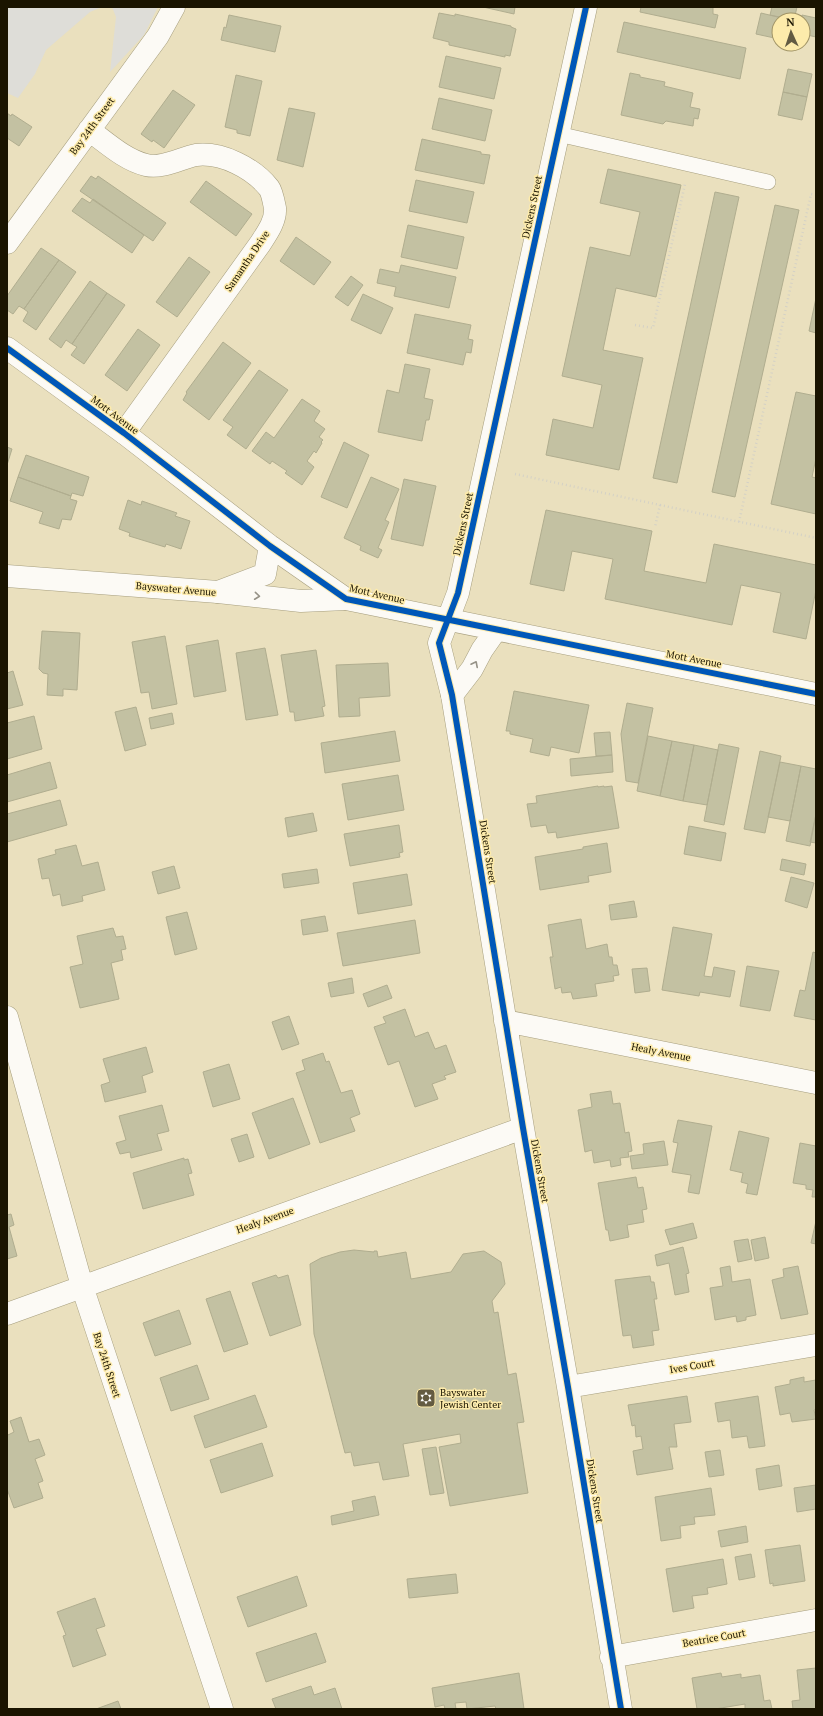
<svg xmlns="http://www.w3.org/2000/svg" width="823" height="1716" font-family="'PT Serif',serif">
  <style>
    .green { fill: #deddd8 }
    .building { fill: #c3c1a2; stroke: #b0ad8f }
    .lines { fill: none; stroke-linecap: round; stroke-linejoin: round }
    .lane-casing { stroke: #a69e7e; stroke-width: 16 }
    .street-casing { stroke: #a69e7e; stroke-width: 23 }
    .secondary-casing { stroke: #a69e7e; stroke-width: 23 }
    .path { stroke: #d4d1c6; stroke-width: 2.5; stroke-dasharray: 1 3; stroke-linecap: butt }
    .lane { stroke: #fcfaf5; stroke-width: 15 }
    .street { stroke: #fcfaf5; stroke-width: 22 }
    .secondary { stroke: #fcfaf5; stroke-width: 22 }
    .cycleway-casing { stroke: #fdebab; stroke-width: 8 }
    .cycleway { stroke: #0057b8; stroke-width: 6 }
    .oneway { stroke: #969287 }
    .labels { text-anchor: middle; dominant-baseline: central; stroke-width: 3; stroke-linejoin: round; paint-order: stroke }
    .street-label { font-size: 10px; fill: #1a1400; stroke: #fdebab }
    .poi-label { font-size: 10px; fill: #1a1400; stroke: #fdebab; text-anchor: start }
  </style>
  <rect width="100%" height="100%" fill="#eae0be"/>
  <!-- green -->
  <path class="green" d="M7 7H102L90 12 46 50 35 74 18 98 7 93Z
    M112 7H158L144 35 110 72 116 17Z"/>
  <!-- building -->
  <path class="building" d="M483 7H515L514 14Z
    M641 7H713V14L718 15 715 28 640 12Z
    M772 7H797L794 20 770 15Z
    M439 13 455 16V14L511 26V27L516 29 510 56 505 55V57L449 45V42L433 38Z
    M761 13 790 20H779V39L756 34Z
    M229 15 281 26 275 52 221 40 224 27 226 28Z
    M802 15 816 18V37L803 34V20H801Z
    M624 22 746 48 740 79 617 52Z
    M446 56 501 68 494 99 439 87Z
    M788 69 812 74 807 97 783 92Z
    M630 73 640 75V77L665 82 664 86 693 93 690 107 700 109 698 119 694 118 693 126 666 121 663 124 621 115Z
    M236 75 262 81 250 136 237 133V130L225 127Z
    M173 90 195 105 164 148 153 140 152 142 141 134Z
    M783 92 807 97 802 120 778 115Z
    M439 98 492 110 485 141 432 129Z
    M289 108 315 113 303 167 277 160Z
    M7 113 11 116 12 114 32 127 19 146 7 138Z
    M422 139 481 152V154L490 155 484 184 415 170Z
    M608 169 681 185 656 297 616 288 603 350 643 358 619 470 546 455 553 419 593 428 602 385 562 376 590 247 630 256 640 212 600 203Z
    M91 176 96 179 98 176 166 223 153 241 80 191Z
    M416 180 474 192 467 223 409 211Z
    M206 181 252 214 236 236 190 202Z
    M715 192 739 197 677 483 653 478Z
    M82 198 90 203 93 199 144 235 132 253 72 211Z
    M775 205 799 210 735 497 712 492Z
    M408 225 464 237 457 269 401 257Z
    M296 237 331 262 314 285 280 261Z
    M41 248 59 260 24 309 19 306 13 314 7 310V296Z
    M189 257 210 272 177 317 156 302Z
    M59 260 76 272 36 330 23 321 28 312 24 309Z
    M401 265 456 277 449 308 394 296 396 287 377 283 380 269 399 273Z
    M351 276 363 285 348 306 335 297Z
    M90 281 107 293 72 344 66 340 61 348 49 339Z
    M107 293 125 305 84 364 71 355 77 347 72 344Z
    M363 294 393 308 381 334 351 320Z
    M816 298V333L809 331Z
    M415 314 471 325 468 339 473 340 471 353 466 352 463 365 407 353Z
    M138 329 160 345 127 391 105 375Z
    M223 342 251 363 209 420 183 400 187 393 186 392Z
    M405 364 430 369 424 398 433 400 429 420H426L422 441 378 432 387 390 399 393Z
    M259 370 288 390 246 449 227 435 233 427 223 420Z
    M796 392 816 396V458L812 477 816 478V514L771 504Z
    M302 399 320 411 314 421 325 429 319 437 323 440 321 442 322 443 316 453 314 451 307 461 314 467 302 485 285 473 287 471 272 461 270 464 252 451 266 432 274 438Z
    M344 442 369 455 347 508 321 497Z
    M7 447 12 449 7 465Z
    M26 455 89 477 83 496 72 493 71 496 18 477Z
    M18 477 71 496 70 499 77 501 71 520 62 519 59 529 39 523 43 512 10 501Z
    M371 477 399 489 385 520 389 522 378 548 382 550 378 558 360 550 361 546 344 538Z
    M404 479 436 486 423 546 391 539Z
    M128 500 141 505 142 501 177 513 175 516 190 521 181 549 166 544 165 547 129 536 130 533 119 529Z
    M546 510 652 531 644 571 706 583 714 544 816 565V590L806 639 773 632 781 593 741 585 732 625 605 599 613 559 572 551 564 591 530 584Z
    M42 631 80 633 77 690 63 689V696L47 695 48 674 43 673 39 669Z
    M165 636 177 704 152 709 149 692 141 693 132 642Z
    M218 640 226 691 194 697 186 646Z
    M265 648 278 715 246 720 236 653Z
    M316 650 325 706 322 707 324 716 295 721 294 712H290L281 655Z
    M388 663 390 696 359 698 360 716 339 717 336 665Z
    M13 671 23 705 7 709V673Z
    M514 691 589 705 579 753 551 747 549 756 530 752 533 739 510 734V731H506Z
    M627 703 653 708 638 783 626 781 621 734Z
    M136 707 146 745 125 751 115 712Z
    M172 713 174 724 151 729 149 718Z
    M34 716 42 749 7 759V723Z
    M395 731 400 761 325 773 321 743Z
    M610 732 612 755 596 756 594 733Z
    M648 736 672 741 660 796 637 791Z
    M672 741 694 745 683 801 660 796Z
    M719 744 739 748 724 825 704 821Z
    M694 745 718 750 707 805 683 801Z
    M760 751 781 756 765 833 744 829Z
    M612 755 613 772 571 776 570 759Z
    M50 762 57 788 7 802V775Z
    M780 762 801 766 790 821 768 817Z
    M801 766 816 769V814L810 846 786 841Z
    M398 775 404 810 348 820 342 784Z
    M598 786V787L604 786V787L612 786 619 828 557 838 556 832 548 833 546 825 531 827 527 804 537 803 536 796Z
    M60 800 67 825 7 842V814Z
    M313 813 317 831 288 837 285 818Z
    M816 814V843L810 842Z
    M399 825 403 852 399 853 400 857 350 866 344 834Z
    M689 826 726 833 721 861 684 854Z
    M607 843 611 872 588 876 589 882 540 890 535 857 583 849V847Z
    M76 845 82 866 98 862 105 890 82 896 83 901 62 906 60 894 53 896 49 878 42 879 38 859 56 854 55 850Z
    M782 859 806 864 804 875 780 870Z
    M174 866 180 888 158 894 152 872Z
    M317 869 319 883 284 888 282 874Z
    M407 874 412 905 358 914 353 883Z
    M791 877 814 883 807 908 785 901Z
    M634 901 637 917 611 920 609 905Z
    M187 912 197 949 175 955 166 917Z
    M325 916 328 931 303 935 301 920Z
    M581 919 586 949 607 944 609 957H612L613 965H617L619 975 613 976 614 981 595 984 597 996 573 999 571 992 562 993 561 987 555 989 550 957H553L548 925Z
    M415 920 420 953 343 966 337 933Z
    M673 927 712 934 704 976 712 977 714 967 735 971 730 997 700 992 699 996 662 990Z
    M113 928 116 937 123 936 126 949 121 950 123 960 111 963 119 999 80 1008 70 967 83 964 77 936Z
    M813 952 816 953V1020L794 1016 800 990 805 991Z
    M747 966 779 971 770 1011 740 1006Z
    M647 968 650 991 635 993 632 969Z
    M352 978 354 993 331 997 328 983Z
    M387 985 392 998 368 1007 363 994Z
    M405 1009 415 1037 428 1032 435 1049 446 1045 456 1072 444 1076 446 1079 432 1084 438 1099 415 1107 399 1061 388 1065 374 1027 386 1023 383 1017Z
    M289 1016 299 1044 282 1050 272 1022Z
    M146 1047 153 1072 142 1076 146 1092 105 1102 101 1085 110 1082 103 1059Z
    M323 1053 326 1062 329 1061 341 1093 352 1090 360 1114 350 1118 355 1131 320 1143 296 1073 305 1070 302 1060Z
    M229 1064 240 1099 213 1107 203 1072Z
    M611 1091 613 1104 620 1103 625 1133 629 1132 632 1151 628 1152 629 1157 620 1158 621 1165 611 1167 610 1160 594 1163 592 1150 585 1152 578 1110 592 1107 590 1094Z
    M293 1098 310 1144 269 1159 252 1113Z
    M162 1105 169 1131 157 1134 162 1150 131 1158 130 1152 120 1154 116 1143 126 1140 119 1116Z
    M678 1120 712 1126 699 1194 688 1192 691 1175 672 1172 678 1143 673 1142Z
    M739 1131 769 1138 757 1195 746 1193 748 1184 741 1182 743 1173 730 1170Z
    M247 1134 254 1157 239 1162 231 1139Z
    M664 1141 668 1165 632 1169 630 1156 644 1154 643 1144Z
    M800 1143 816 1146V1197H812L813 1190 806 1189V1185L793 1183Z
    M184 1158V1160L188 1159 192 1173 188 1174 194 1195 143 1209 133 1173Z
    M636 1177 638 1188 643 1187 647 1209 642 1210 644 1222 627 1225 629 1237 610 1241 608 1230H606L598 1183Z
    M11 1214 14 1225 9 1227 17 1256 7 1259V1215Z
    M816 1221V1244L811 1243Z
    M693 1223 697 1238 670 1245 665 1230Z
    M765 1237 769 1258 755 1261 751 1240Z
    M748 1239 752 1259 738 1262 734 1241Z
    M683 1247 689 1273 686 1274 689 1292 675 1295 669 1263 657 1266 655 1255Z
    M354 1250 374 1252V1251H377L378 1257 406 1252 411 1279 451 1272 463 1254 484 1251 501 1262 505 1284 492 1301 494 1313 498 1312 508 1375 516 1373 524 1422 517 1423 528 1493 450 1506 439 1447 461 1443 460 1434 403 1444 409 1476 383 1480 379 1462 354 1466 351 1452 345 1453 314 1334 310 1264 321 1258 340 1252Z
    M730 1266 732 1282 750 1279 756 1315 746 1317V1320L737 1322 736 1316 715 1320 710 1288 723 1286 720 1268Z
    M798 1266 808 1314 781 1319 772 1280 784 1277 783 1269Z
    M276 1275 278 1278 288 1275 301 1325 270 1336 252 1283Z
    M650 1276 651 1282H654L657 1299H654L659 1330 652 1331 654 1345 633 1348 631 1335 623 1336 615 1280Z
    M230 1291 248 1344 224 1352 206 1299Z
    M179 1310 191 1344 155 1356 143 1323Z
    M197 1365 209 1399 171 1411 160 1378Z
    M804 1377V1382L816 1380V1409L814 1410 816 1419 792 1422 790 1413 780 1415 775 1387 790 1384V1380Z
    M255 1395 267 1427 205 1448 194 1416Z
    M687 1396 691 1422 674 1424 677 1447H669L673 1469 637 1475 633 1451 643 1449 641 1436 636 1437 635 1425 632 1426 628 1405Z
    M758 1396 765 1446 749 1448 747 1436 732 1438 730 1420 718 1422 715 1403Z
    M21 1417 29 1442 39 1439 45 1455 35 1459 43 1481 38 1483 43 1498 14 1508 7 1489V1432L8 1435 14 1432 10 1421Z
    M262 1443 273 1476 221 1493 210 1460Z
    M436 1447 444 1493 430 1495 422 1449Z
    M720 1450 724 1475 709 1477 705 1452Z
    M779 1465 782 1486 759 1490 756 1469Z
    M816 1485V1509L797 1512 794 1488Z
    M711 1488 715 1515 694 1517 695 1524 680 1526 681 1538 661 1541 655 1497Z
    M375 1496 379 1515 332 1525 331 1516 354 1511 352 1501Z
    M746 1526 748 1542 721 1547 718 1531Z
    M800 1545 805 1581 773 1586V1583L770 1584 765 1550Z
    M751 1554 755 1577 739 1580 735 1557Z
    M723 1559 727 1584 707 1588 708 1594 692 1596 694 1608 673 1612 666 1569Z
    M456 1574 458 1593 409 1598 407 1579Z
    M297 1576 307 1606 248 1627 237 1597Z
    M95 1598 105 1626 96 1629 106 1655 73 1667 63 1636 66 1635 57 1612Z
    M316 1633 326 1662 266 1682 256 1653Z
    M816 1668V1709H793L792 1701 800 1700 797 1670Z
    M519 1673 524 1709H496L495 1706 467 1709 466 1702 455 1703 456 1709H445L444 1705 435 1707 432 1688Z
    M721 1673 722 1677 741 1674V1678L760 1675 764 1701 770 1700 772 1709H745V1704L715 1709H697L692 1678Z
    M311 1686 314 1695 335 1688 342 1709H276L272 1699Z
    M118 1701 121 1709H96Z"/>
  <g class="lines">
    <defs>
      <path id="lane" d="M558 134 768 182"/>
      <path id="street" d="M586 7 458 593 439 643 452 695 523 1128 568 1387 621 1709
        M89 130C107 143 125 160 146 165 162 169 181 158 196 155 222 152 253 168 269 188 272 192 274 203 275 208 276 221 267 233 260 244L124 433
        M7 243 158 36 174 7
        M7 576 218 592 301 601 346 599
        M7 1017 82 1286 222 1709
        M505 1021 816 1083
        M7 1314 523 1128
        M568 1387 816 1345
        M611 1657 816 1620"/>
      <path id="secondary" d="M7 348 124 433 270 546 346 599 816 694
        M218 592 265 574 270 546
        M452 695 472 669 482 650 496 630"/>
    </defs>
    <!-- lane casing -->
    <use href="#lane" class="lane-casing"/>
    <!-- street casing -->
    <use href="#street" class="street-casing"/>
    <!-- secondary casing -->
    <use href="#secondary" class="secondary-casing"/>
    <!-- path -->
    <path class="path" d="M635 325 653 328 685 184
      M515 474 660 505 655 527
      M660 505 816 538
      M739 522 811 194 816 195"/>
    <!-- lane -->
    <use href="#lane" class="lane"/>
    <!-- street -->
    <use href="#street" class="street"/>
    <!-- secondary -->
    <use href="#secondary" class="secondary"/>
    <defs>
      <path id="cycleway" d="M586 7 458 593 439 643 452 695 523 1128 568 1387 621 1709
        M7 348 124 433 270 546 346 599 816 694"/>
    </defs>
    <!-- cycleway casing -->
    <use href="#cycleway" class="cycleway-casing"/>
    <!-- cycleway -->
    <use href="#cycleway" class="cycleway"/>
  </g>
  <!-- one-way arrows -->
  <defs><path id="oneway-chevron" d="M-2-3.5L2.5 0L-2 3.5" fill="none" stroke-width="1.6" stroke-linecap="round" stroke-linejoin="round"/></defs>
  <g class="oneway">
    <use href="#oneway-chevron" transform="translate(257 596) rotate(6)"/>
    <use href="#oneway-chevron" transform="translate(475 664) rotate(-63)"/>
  </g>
  <!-- icons -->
  <defs>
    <symbol id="synagogue-square" viewBox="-11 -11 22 22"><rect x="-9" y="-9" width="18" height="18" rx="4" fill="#635b42" stroke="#fdebab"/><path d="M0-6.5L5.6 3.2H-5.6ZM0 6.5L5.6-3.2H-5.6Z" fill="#fff"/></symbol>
  </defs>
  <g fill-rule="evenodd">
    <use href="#synagogue-square" x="415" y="1387" width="22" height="22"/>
  </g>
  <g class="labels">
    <!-- street labels -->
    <g class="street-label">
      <text transform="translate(92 126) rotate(-54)">Bay 24th Street</text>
      <text transform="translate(532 207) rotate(-78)">Dickens Street</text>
      <text transform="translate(247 261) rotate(-56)">Samantha Drive</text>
      <text transform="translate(115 415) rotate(37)">Mott Avenue</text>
      <text transform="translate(463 524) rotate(-78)">Dickens Street</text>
      <text transform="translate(176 589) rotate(5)">Bayswater Avenue</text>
      <text transform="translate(377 594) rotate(13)">Mott Avenue</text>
      <text transform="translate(694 659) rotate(11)">Mott Avenue</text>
      <text transform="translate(488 852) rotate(81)">Dickens Street</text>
      <text transform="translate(661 1052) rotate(11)">Healy Avenue</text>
      <text transform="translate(540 1171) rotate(80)">Dickens Street</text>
      <text transform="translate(265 1220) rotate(-20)">Healy Avenue</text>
      <text transform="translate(107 1365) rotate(72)">Bay 24th Street</text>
      <text transform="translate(692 1366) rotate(-10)">Ives Court</text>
      <text transform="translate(595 1491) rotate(81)">Dickens Street</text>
      <text transform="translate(714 1638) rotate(-10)">Beatrice Court</text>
    </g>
    <!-- poi labels -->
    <g class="poi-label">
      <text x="440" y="1392">Bayswater<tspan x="440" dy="12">Jewish Center</tspan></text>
    </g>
  </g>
  <!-- border -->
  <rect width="823" height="1716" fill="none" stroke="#1a1400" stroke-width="16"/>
  <!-- north arrow -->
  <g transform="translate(791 32) rotate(357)"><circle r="19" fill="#fdebab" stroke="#a29567"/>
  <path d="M0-3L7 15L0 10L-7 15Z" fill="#635b42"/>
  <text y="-6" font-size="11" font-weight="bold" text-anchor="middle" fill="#1a1400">N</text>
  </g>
</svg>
